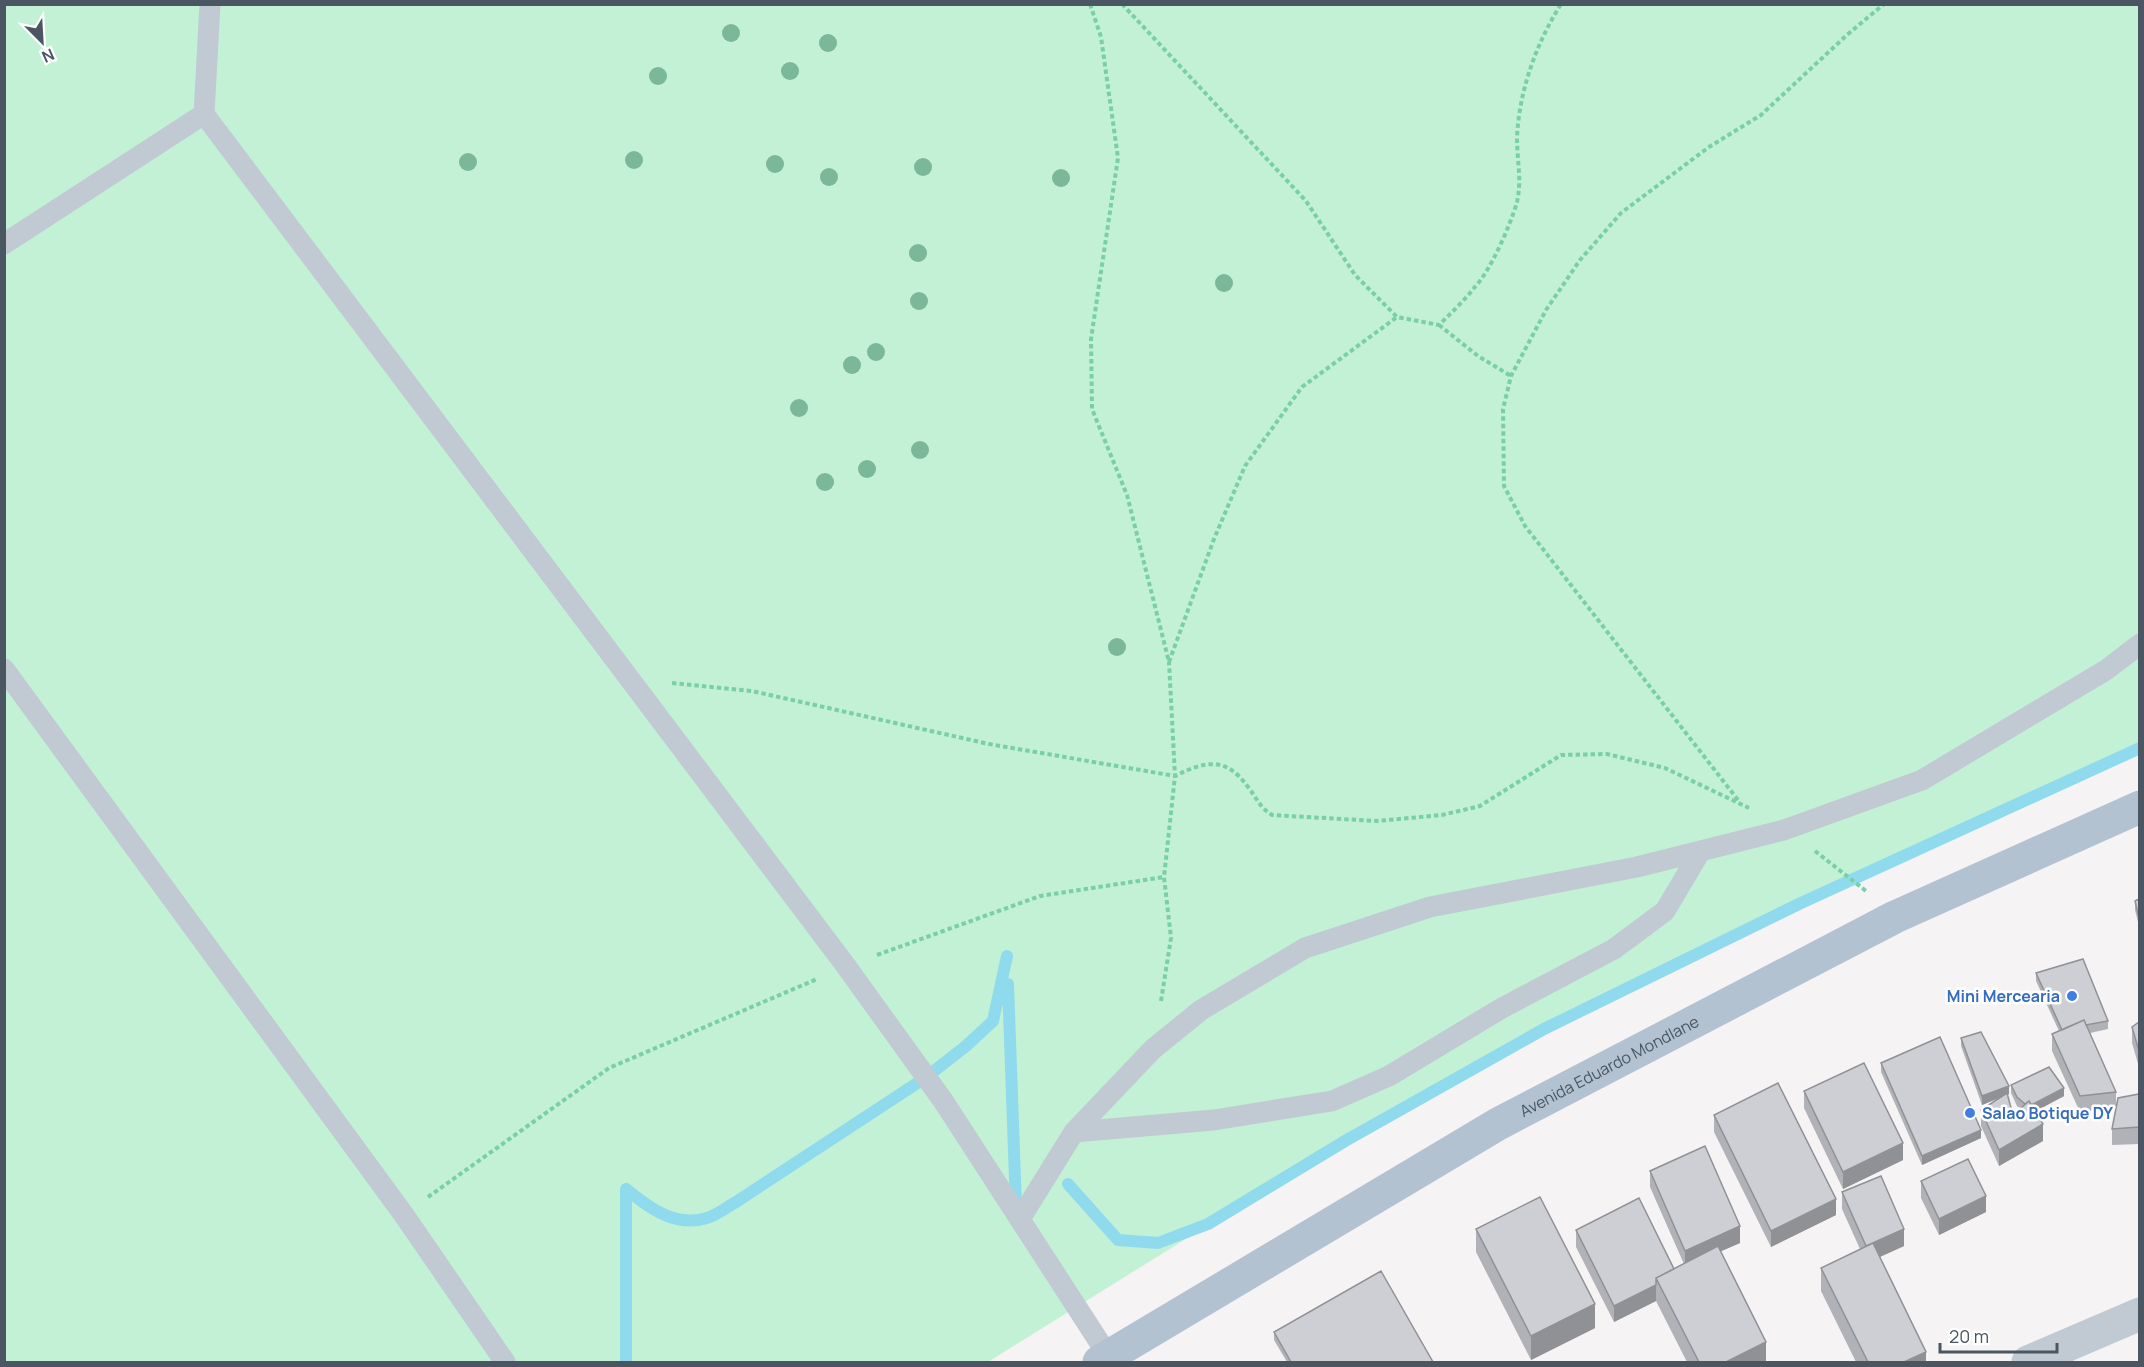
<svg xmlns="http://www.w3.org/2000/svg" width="2144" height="1367" font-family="Manrope,sans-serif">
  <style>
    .green { fill: #c3f1d5 }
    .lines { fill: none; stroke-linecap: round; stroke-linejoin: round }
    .stream { stroke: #90daee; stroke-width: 12 }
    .path { stroke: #7ad0a6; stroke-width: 4; stroke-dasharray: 4.5 3; stroke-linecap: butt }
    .lane { stroke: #c1cad2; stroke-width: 21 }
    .street { stroke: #c1cad2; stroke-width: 33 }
    .primary { stroke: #b3c2d1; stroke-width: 33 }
    .tree { fill: #7bb799 }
    .wall { fill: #b0b2b7 }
    .shaded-wall { fill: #909195 }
    .building { fill: #cdcfd5; stroke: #909195; stroke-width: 1.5 }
    .shop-dot { fill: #3f7fe0; stroke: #fff; stroke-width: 2 }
    .labels { text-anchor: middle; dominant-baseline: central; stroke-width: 5; stroke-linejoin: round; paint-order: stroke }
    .shop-label { font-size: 16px; font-weight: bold; fill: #366cbe; stroke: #fff; text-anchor: end }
    .street-label { font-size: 16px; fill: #4a5661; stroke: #fff }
  </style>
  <rect width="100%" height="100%" fill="#f5f3f3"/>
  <!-- green -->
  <path class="green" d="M5 5H2139V743L1551 1025 1263 1191 988 1362H5Z"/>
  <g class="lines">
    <!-- stream -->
    <path class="stream" d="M1008 984 1016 1207
      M1068 1184 1118 1240 1158 1243 1208 1224 1345 1141 1544 1029 1801 903 2140 748
      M626 1189C648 1207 675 1228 707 1218 717 1215 727 1207 736 1202L925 1078 966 1046 993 1021 1007 956
      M626 1189V1362"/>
    <!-- path -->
    <path class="path" d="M1090 4 1101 37 1118 158 1091 339 1092 409 1127 495 1169 662 1214 539 1245 466 1302 387 1397 317
      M1122 4 1306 201 1355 275 1397 317 1439 325C1451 313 1464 301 1474 288 1491 270 1510 226 1517 202 1522 180 1517 160 1517 138 1519 91 1536 44 1561 4
      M1439 325 1478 356 1511 376
      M672 683 752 691 989 744 1175 776C1205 761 1226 756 1248 787 1257 798 1259 807 1272 815L1377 821 1442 815 1480 806 1561 755 1607 754 1665 768 1749 808
      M1738 800 1525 526 1504 486 1503 409 1511 376 1546 310 1580 260 1621 213 1709 147 1761 115 1848 34 1884 4
      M1815 851 1866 891
      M877 955 1040 896 1164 877
      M1161 1001 1171 938 1164 877 1175 776 1169 662
      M428 1197 609 1068 817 979"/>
    <!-- lane -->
    <path class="lane" d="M210 4 204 114 846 966 944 1102 1109 1357
      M4 244 204 114
      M4 669 404 1215 505 1362
      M1074 1132 1214 1120 1332 1101 1389 1076 1502 1008 1614 949 1665 911 1700 852
      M1020 1219 1074 1132 1153 1049 1201 1010 1305 948 1430 907 1637 867 1784 830 1922 780 2106 670 2140 644"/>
    <!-- street -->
    <path class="street" d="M2028 1362 2140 1314"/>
    <!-- primary -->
    <path class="primary" id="s1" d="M1099 1362 1498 1124 1895 917 2140 807"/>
  </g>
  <!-- trees -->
  <g class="tree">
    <circle cx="731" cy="33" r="9"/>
    <circle cx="828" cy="43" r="9"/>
    <circle cx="790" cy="71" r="9"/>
    <circle cx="658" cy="76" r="9"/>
    <circle cx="634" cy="160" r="9"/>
    <circle cx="468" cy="162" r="9"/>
    <circle cx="775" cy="164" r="9"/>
    <circle cx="923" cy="167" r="9"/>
    <circle cx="829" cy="177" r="9"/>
    <circle cx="1061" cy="178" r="9"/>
    <circle cx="918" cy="253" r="9"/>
    <circle cx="1224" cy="283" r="9"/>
    <circle cx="919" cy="301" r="9"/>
    <circle cx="876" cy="352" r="9"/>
    <circle cx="852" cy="365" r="9"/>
    <circle cx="799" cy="408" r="9"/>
    <circle cx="920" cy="450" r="9"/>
    <circle cx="867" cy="469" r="9"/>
    <circle cx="825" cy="482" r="9"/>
    <circle cx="1117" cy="647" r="9"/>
  </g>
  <!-- wall -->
  <path class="wall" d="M2139 899V926L2135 910V901Z
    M2036 973 2108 1021V1029L2090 1033 2116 1092V1108L2080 1112 2052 1051V1034L2059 1031 2036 981Z
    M2139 1022V1067L2132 1043V1027Z
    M1961 1038 2009 1094 2007 1095 2013 1115 2020 1108 2017 1106 2011 1093V1085L2064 1096 2035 1111 2043 1141 1999 1166 1981 1126V1110L2001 1097 1982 1105 1961 1046Z
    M1881 1063 1981 1138 1922 1165 1881 1072Z
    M1804 1091 1903 1160 1843 1189 1804 1108Z
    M2139 1094V1144L2112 1145V1129Z
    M1714 1115 1836 1215 1771 1247 1714 1132Z
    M1650 1171 1740 1243 1721 1251 1766 1362H1687L1656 1301 1614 1322 1576 1247V1230L1674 1269 1684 1264 1650 1187Z
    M1921 1181 1986 1212 1939 1235 1921 1198Z
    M1842 1192 1904 1246 1880 1257 1926 1362H1856L1821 1291V1268L1860 1249 1842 1209Z
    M1476 1229 1595 1328 1531 1360 1476 1252Z
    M1274 1332 1433 1362H1287L1274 1340Z"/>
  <!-- shaded-wall -->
  <path class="shaded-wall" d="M2009 1086V1094L1982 1105V1096Z
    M2064 1088V1096L2029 1115V1107Z
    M2043 1124V1141L1999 1166V1150Z
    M1981 1130V1138L1922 1165V1156Z
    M1903 1143V1160L1843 1189V1172Z
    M1986 1196V1212L1939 1235V1219Z
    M1836 1199V1215L1771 1247V1231Z
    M1740 1226V1243L1685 1267V1251Z
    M1904 1229V1246L1866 1263V1246Z
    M1656 1285V1301L1614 1322V1306Z
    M1595 1304V1328L1531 1360V1336Z
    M1766 1342V1362H1726Z
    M1926 1352V1362H1904Z"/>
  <!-- building -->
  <path class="building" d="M2139 899V918L2135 901Z
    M2083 959 2108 1021 2086 1025 2084 1020 2062 1030 2036 973Z
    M2084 1020 2116 1092 2080 1096 2052 1034Z
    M2139 1022V1051L2132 1027Z
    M1981 1032 2009 1086 1982 1096 1961 1038Z
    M1940 1037 1981 1130 1922 1156 1881 1063Z
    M1864 1063 1903 1143 1843 1172 1804 1091Z
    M2049 1067 2064 1088 2031 1105 2029 1101 2025 1104 2017 1097 2011 1085Z
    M1778 1083 1836 1199 1771 1231 1714 1115Z
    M2007 1093 2013 1115 2029 1101 2043 1124 1999 1150 1981 1110Z
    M2139 1094V1127L2112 1129 2118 1098Z
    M1705 1146 1740 1226 1685 1251 1650 1171Z
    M1968 1159 1986 1196 1939 1219 1921 1181Z
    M1881 1176 1904 1229 1866 1246 1842 1192Z
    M1540 1197 1595 1304 1531 1336 1476 1229Z
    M1639 1198 1674 1269 1656 1278V1285L1614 1306 1576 1230Z
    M1873 1243 1926 1352 1904 1362H1868L1821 1268Z
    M1718 1246 1766 1342 1726 1362H1699L1656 1278Z
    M1381 1271 1433 1362H1291L1274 1332Z"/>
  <!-- markers -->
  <g class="shop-dot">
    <circle cx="2072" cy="996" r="6"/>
    <circle cx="1970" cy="1113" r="6"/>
  </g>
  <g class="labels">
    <!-- shop labels -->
    <g class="shop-label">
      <text x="2060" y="996">Mini Mercearia</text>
      <text x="1982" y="1113" text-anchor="start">Salao Botique DY</text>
    </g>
    <!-- street labels -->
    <g class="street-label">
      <text stroke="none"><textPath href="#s1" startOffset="590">Avenida Eduardo Mondlane</textPath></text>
    </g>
  </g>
  <!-- border -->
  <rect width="2144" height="1367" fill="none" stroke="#4a5661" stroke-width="12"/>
  <!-- north arrow -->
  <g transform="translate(42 42) rotate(156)" stroke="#ffffff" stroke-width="4.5" paint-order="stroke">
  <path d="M0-4.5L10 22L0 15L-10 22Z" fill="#4a5661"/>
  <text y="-9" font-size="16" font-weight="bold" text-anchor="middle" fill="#4a5661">N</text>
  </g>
  <!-- scale -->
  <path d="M1940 1343v9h117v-9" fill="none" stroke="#4a5661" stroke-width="3"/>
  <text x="1949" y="1343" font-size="18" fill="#4a5661" stroke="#ffffff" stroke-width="4.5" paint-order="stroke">20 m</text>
</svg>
